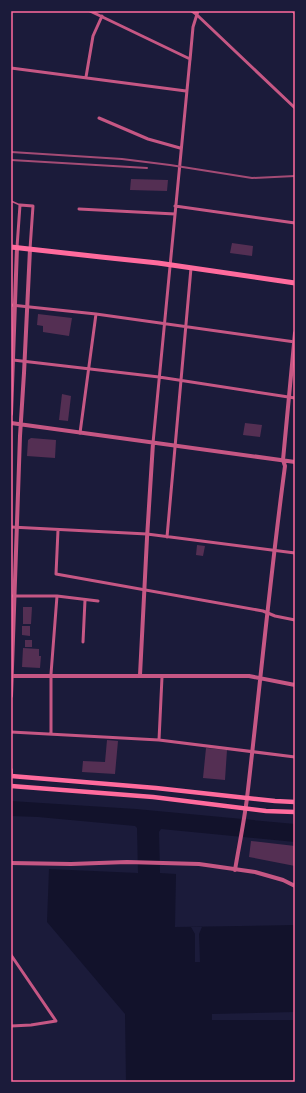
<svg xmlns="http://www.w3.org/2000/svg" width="306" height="1093" font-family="'Exo 2',sans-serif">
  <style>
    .water { fill: #12122b }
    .pier { fill: #1b1b3a }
    .building { fill: #542f53 }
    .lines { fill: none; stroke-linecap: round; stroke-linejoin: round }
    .service { stroke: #c65784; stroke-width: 1.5 }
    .minor { stroke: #c65784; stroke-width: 3 }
    .tertiary { stroke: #c65784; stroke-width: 4 }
    .secondary { stroke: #ff6b9d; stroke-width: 4.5 }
    .trunk { stroke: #ff6b9d; stroke-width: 5 }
    .rail { stroke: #a44b75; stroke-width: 2 }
    .neatline { fill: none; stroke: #ff6b9d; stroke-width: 1.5 }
  </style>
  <rect width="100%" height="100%" fill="#1b1b3a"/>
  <!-- water -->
  <path class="water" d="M11 801 136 809 295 824V842L161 829 159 832 160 873 176 874 175 927 295 925V1082H126L125 1014 47 922 49 869 138 873 137 828 135 826 38 817 11 816Z"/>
  <!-- pier -->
  <path class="pier" d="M191 927H202L199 934 200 962H195V934Z
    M295 1012V1020H212V1014Z"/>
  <!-- building -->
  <path class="building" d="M131 179 168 180 167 191 130 190Z
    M232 243 253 246 252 256 230 253Z
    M38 314 72 318 69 336 43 332V326L37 325Z
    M62 394 71 396 68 421 59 420Z
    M245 423 262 425 260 437 243 435Z
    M31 438 56 440 55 458 27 456 28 440Z
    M197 545 205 546 203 556 196 555Z
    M23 607H32L31 624H23Z
    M22 626H30V636L22 635Z
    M25 640H32V647H25Z
    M23 648 39 649V656H41L40 668 22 667Z
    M107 740 118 741 115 774 82 772 83 761 105 762Z
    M206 748 227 750 225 780 203 778Z
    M251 841 295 846V866L249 857Z"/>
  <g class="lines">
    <!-- service -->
    <path class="service" d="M11 201 20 205"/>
    <!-- minor -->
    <path class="minor" d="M90 11 190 59 153 443
      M192 11 196 14 295 108
      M293 11 295 13
      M190 60 193 27 198 11
      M11 68 186 91
      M86 77 93 36 102 16
      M99 118 148 139 180 148
      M175 206 295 223
      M79 209 175 214
      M17 247 20 205 33 206 30 249
      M11 305 96 314 295 342
      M13 360 159 377 295 398
      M80 433 96 314
      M11 527 147 534 295 553
      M58 530 56 574 263 611 275 616 295 620
      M167 537 191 268
      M11 596H57L98 601
      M83 642 85 600
      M11 732 159 740 295 757
      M51 734V674L57 596
      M159 740 162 677
      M11 955 56 1021 31 1025 11 1026"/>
    <!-- tertiary -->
    <path class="tertiary" d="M11 414 17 247
      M11 423 295 462
      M140 675 147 538 153 443
      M11 676H249L295 685
      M11 696 20 436 24 373 30 249
      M11 770V776
      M11 863 71 864 127 862 199 864 255 872 283 880 295 886
      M235 870C239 846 244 822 247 798 260 687 270 577 285 466L283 460 295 333"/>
    <!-- secondary -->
    <path class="secondary" d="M11 776 156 788 275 801 295 802
      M11 786 153 797 266 811 295 812"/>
    <!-- trunk -->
    <path class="trunk" d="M11 247 101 257 158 263 295 283"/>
    <!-- rail -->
    <path class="rail" d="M11 152 122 159 170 165 252 178 295 176
      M11 160 147 168"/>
  </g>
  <!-- border -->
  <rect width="306" height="1093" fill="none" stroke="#1b1b3a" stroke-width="24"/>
  <rect x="12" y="12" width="282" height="1069" class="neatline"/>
</svg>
